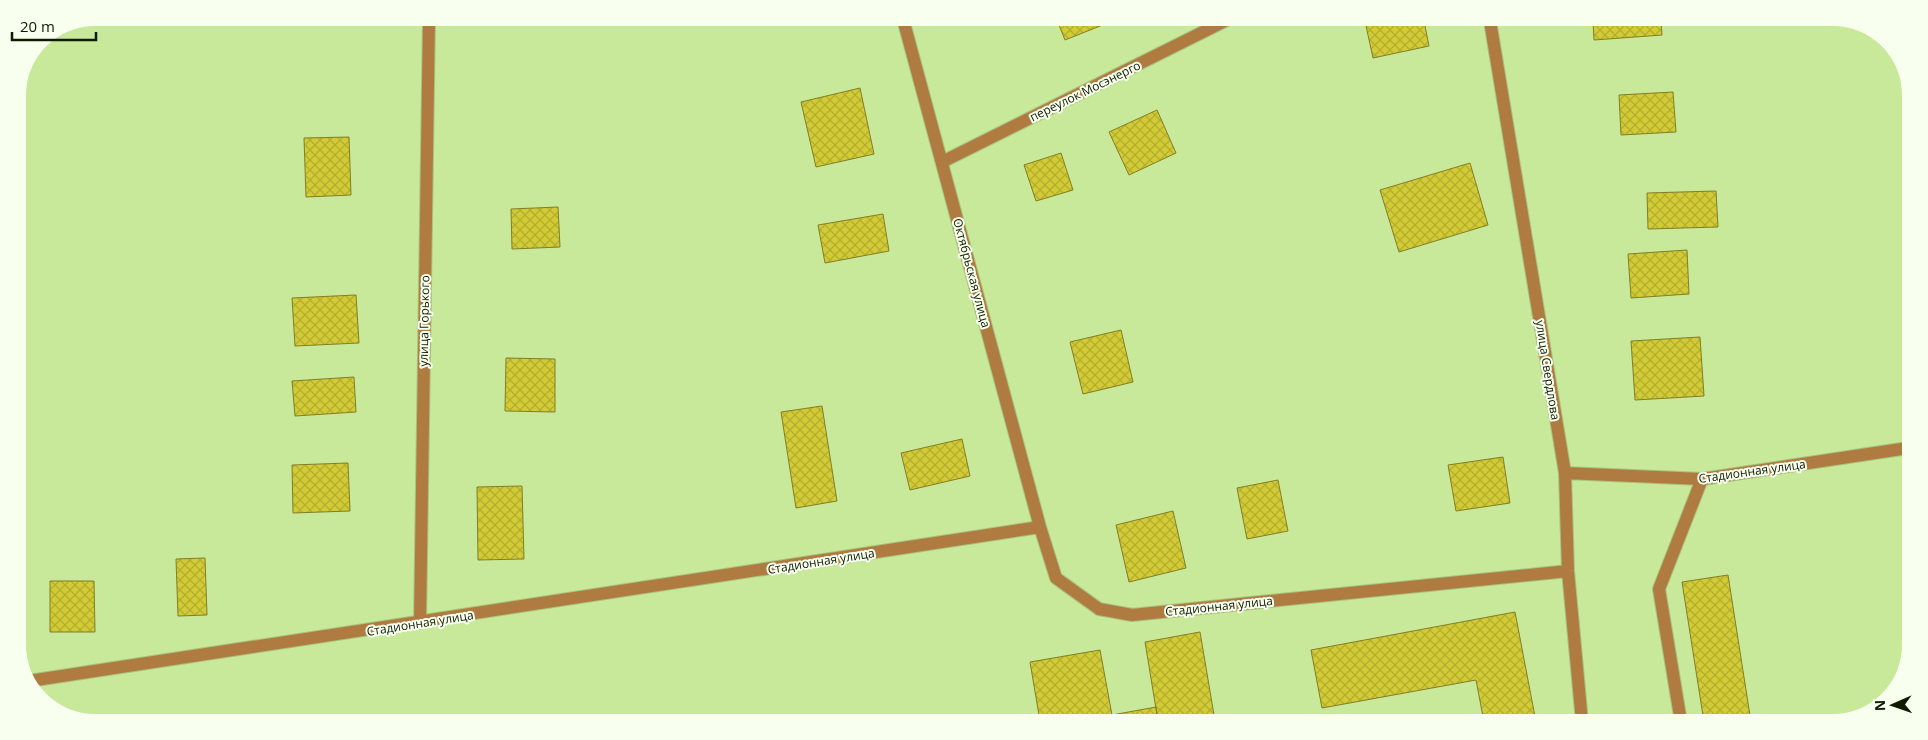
<svg xmlns="http://www.w3.org/2000/svg" width="1928" height="740" font-family="'Open Sans',sans-serif">
  <style>
    .building { fill: url(#building-cross-hatch); stroke: #827e26 }
    .lines { fill: none; stroke-linecap: round; stroke-linejoin: round }
    .service-casing { stroke: #a7c37e; stroke-width: 14 }
    .minor-casing { stroke: #a7c37e; stroke-width: 14 }
    .service { stroke: #b07b41; stroke-width: 12 }
    .minor { stroke: #b07b41; stroke-width: 12 }
    .labels { text-anchor: middle; dominant-baseline: central; stroke-width: 4; stroke-linejoin: round; paint-order: stroke }
    .street-label { font-size: 12px; fill: #0f1a00; stroke: #f8ffef }
  </style>
  <defs>
    <pattern id="building-cross-hatch" width="8" height="8" patternUnits="userSpaceOnUse" patternTransform="scale(1.25)"><rect width="8" height="8" fill="#d2cb36"/><path d="M0 0l8 8M0 8l8-8" fill="none" stroke="#b3ae2e"/></pattern>
  </defs>
  <rect width="100%" height="100%" fill="#c8e89a"/>
  <!-- building -->
  <path class="building" d="M1057 20H1115L1065 40Z
    M1365 21H1424L1429 46 1373 58Z
    M1593 21H1661L1662 35 1594 40Z
    M860 88 874 154 816 167 801 102Z
    M1673 92 1676 132 1621 135 1619 95Z
    M1157 110 1176 153 1129 175 1109 132Z
    M349 137 351 195 306 197 304 138Z
    M1061 153 1073 190 1036 201 1024 165Z
    M1470 163 1488 225 1399 252 1380 190Z
    M1716 191 1718 227 1648 229 1647 193Z
    M558 207 560 247 512 249 511 209Z
    M883 214 889 251 825 263 818 225Z
    M1687 250 1689 294 1631 298 1628 254Z
    M356 295 359 343 295 346 292 298Z
    M1121 330 1133 382 1083 394 1070 342Z
    M1700 337 1704 396 1635 400 1631 341Z
    M506 358 555 359V412L505 411Z
    M354 377 356 412 295 416 292 381Z
    M822 406 837 501 796 508 781 412Z
    M962 439 970 476 910 490 901 453Z
    M1503 457 1510 503 1456 511 1448 465Z
    M348 463 350 511 293 513 292 465Z
    M1278 480 1288 531 1247 539 1237 488Z
    M522 486 524 559 478 560 477 487Z
    M1173 511 1186 568 1129 582 1116 525Z
    M205 558 207 615 178 616 176 559Z
    M1728 575 1751 722H1704L1682 582Z
    M50 581H94L95 632H50Z
    M1515 612 1536 722H1484L1476 680 1322 708 1311 650Z
    M1200 632 1215 721H1158L1145 642Z
    M1100 650 1112 715 1156 707 1158 721H1040L1030 662Z"/>
  <g class="lines">
    <defs>
      <path id="service" d="M1681 722 1659 589 1702 479"/>
      <path id="minor" d="M903 19 1040 527
        M1490 21 1565 473 1568 571 1582 722
        M942 162 1227 20
        M1565 473 1702 479 1908 448
        M420 623 429 18
        M29 681 1040 527 1056 578 1099 609 1132 615 1568 571"/>
    </defs>
    <!-- service casing -->
    <use href="#service" class="service-casing"/>
    <!-- minor casing -->
    <use href="#minor" class="minor-casing"/>
    <!-- service -->
    <use href="#service" class="service"/>
    <!-- minor -->
    <use href="#minor" class="minor"/>
  </g>
  <g class="labels">
    <!-- street labels -->
    <g class="street-label">
      <text transform="translate(1085 91) rotate(-26)">переулок Мосэнерго</text>
      <text transform="translate(972 273) rotate(75)">Октябрьская улица</text>
      <text transform="translate(424 321) rotate(-89)">улица Горького</text>
      <text transform="translate(1548 370) rotate(81)">улица Свердлова</text>
      <text transform="translate(1752 471) rotate(-8)">Стадионная улица</text>
      <text transform="translate(821 561) rotate(-9)">Стадионная улица</text>
      <text transform="translate(1219 606) rotate(-6)">Стадионная улица</text>
      <text transform="translate(420 623) rotate(-9)">Стадионная улица</text>
    </g>
  </g>
  <!-- crop -->
  <path d="M0 0H1928V740H0ZM95 26H1833A69 69 0 0 1 1902 95V645A69 69 0 0 1 1833 714H95A69 69 0 0 1 26 645V95A69 69 0 0 1 95 26Z" fill="#f8ffef" fill-rule="evenodd"/>
  <!-- north arrow -->
  <g transform="translate(1893 705) rotate(268)" stroke="#f8ffef" stroke-width="4" paint-order="stroke">
  <path d="M0-4L9 19L0 12L-9 19Z" fill="#0f1a00"/>
  <text y="-8" font-size="14" font-weight="bold" text-anchor="middle" fill="#0f1a00">N</text>
  </g>
  <!-- scale -->
  <path d="M12 32v8h84v-8" fill="none" stroke="#0f1a00" stroke-width="2.5"/>
  <text x="20" y="32" font-size="15" fill="#0f1a00" stroke="#f8ffef" stroke-width="4" paint-order="stroke">20 m</text>
</svg>
